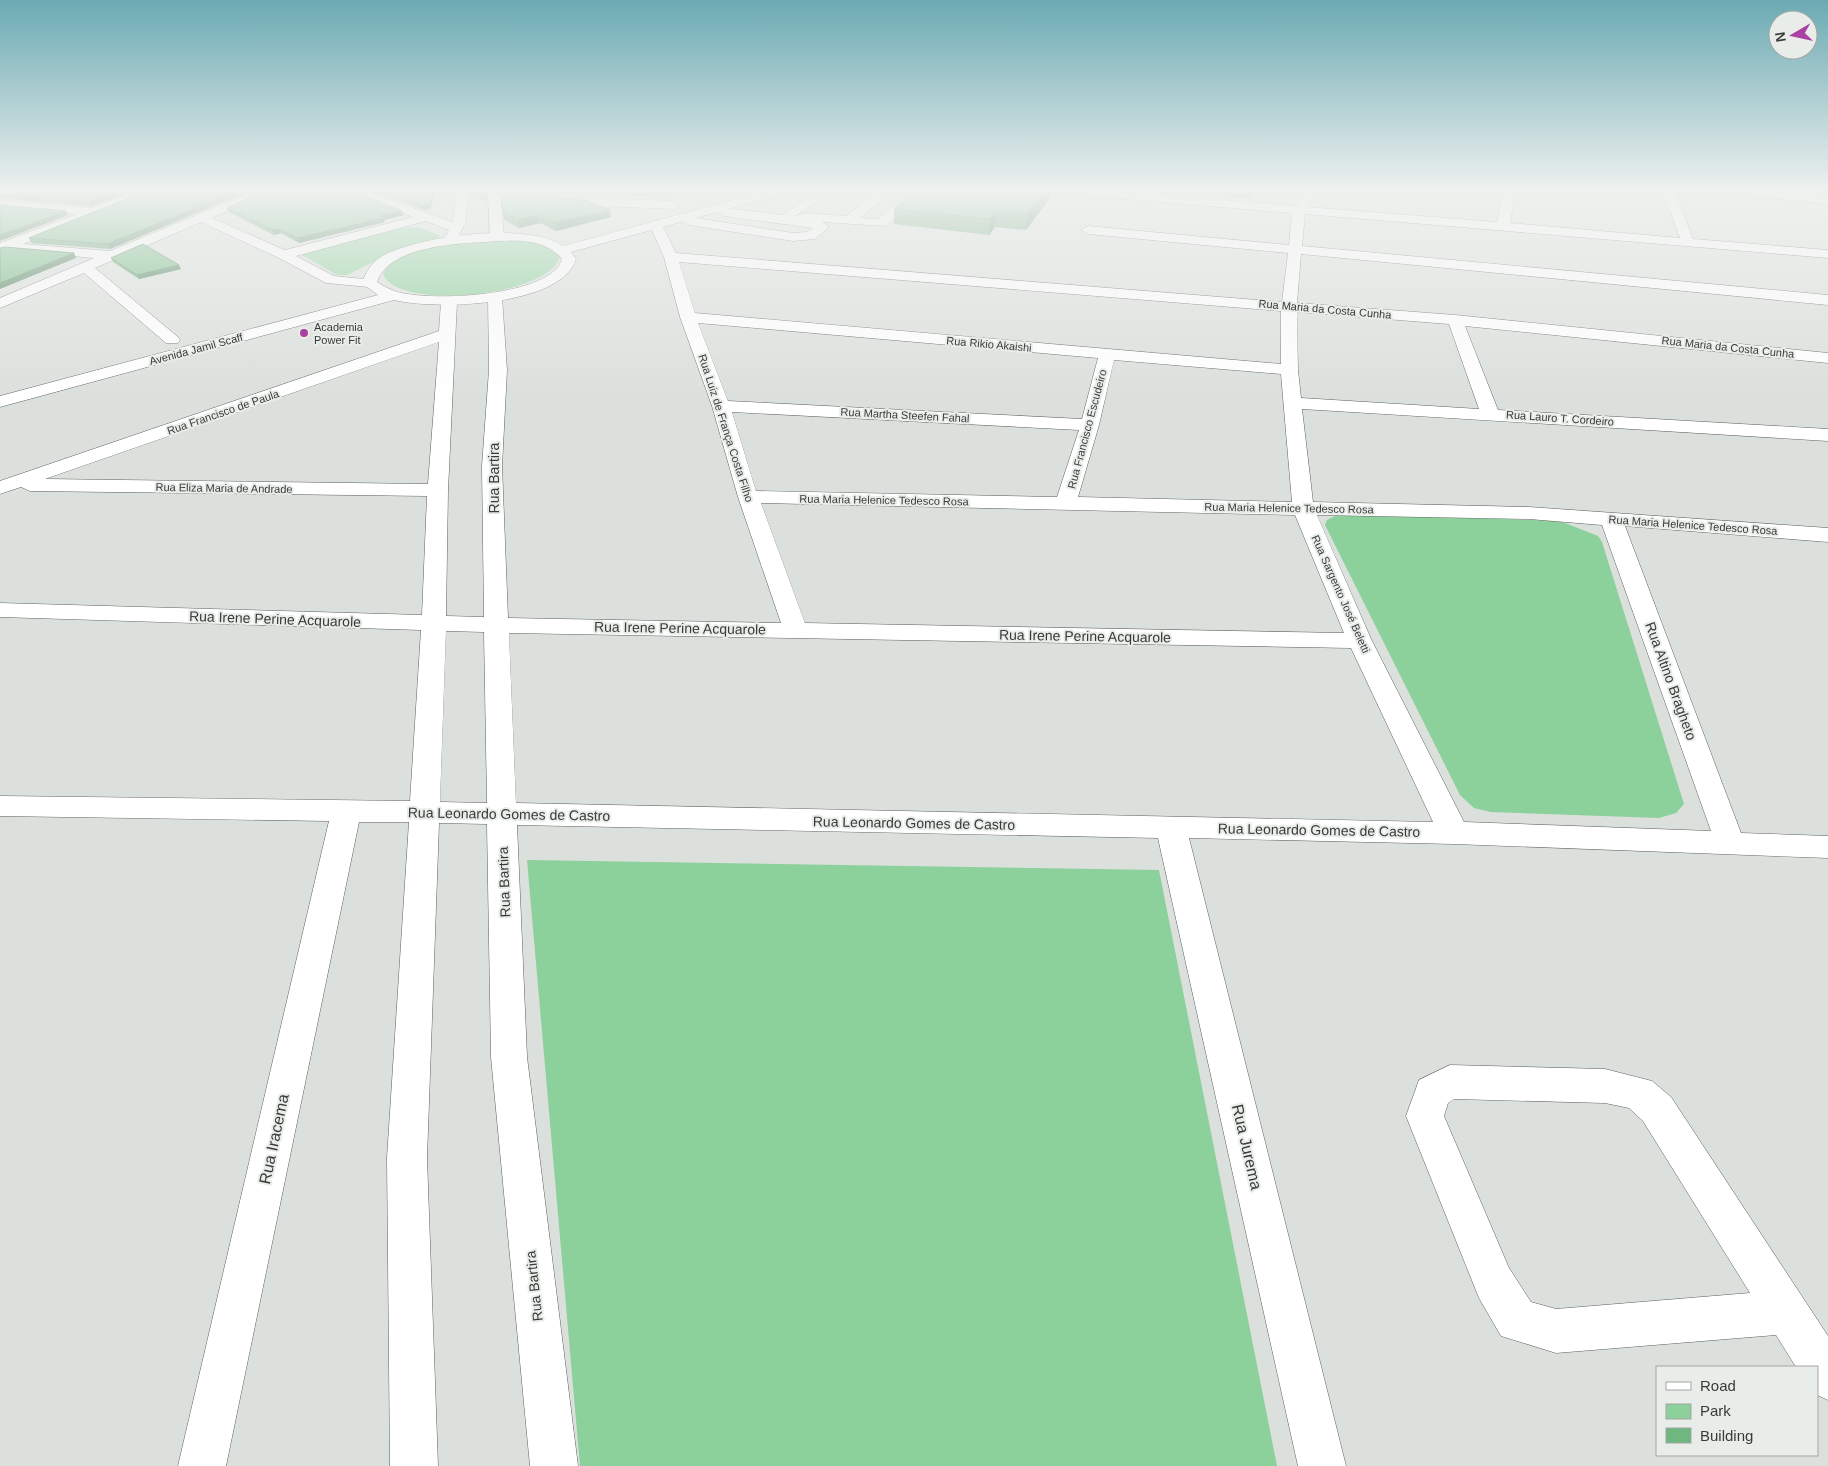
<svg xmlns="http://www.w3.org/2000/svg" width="1828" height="1466" font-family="Helvetica,sans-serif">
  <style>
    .green { fill: #8cd09b }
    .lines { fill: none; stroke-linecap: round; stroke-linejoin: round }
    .minor-casing { stroke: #5d615e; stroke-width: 1 }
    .major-casing { stroke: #5d615e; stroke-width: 1 }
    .minor { fill: #fff; fill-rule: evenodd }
    .major { fill: #fff; fill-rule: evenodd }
    .wall { fill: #5f9e6e }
    .shaded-wall { fill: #4d815a }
    .building { fill: #6eb880; stroke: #4d815a }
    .poi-dot { fill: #ab42a3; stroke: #e9ede9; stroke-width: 2 }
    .labels { text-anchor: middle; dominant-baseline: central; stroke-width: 4; stroke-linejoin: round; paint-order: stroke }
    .far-street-label { font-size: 11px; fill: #393b39; stroke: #e9ede9 }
    .far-poi-label { font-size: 11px; fill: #393b39; stroke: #e9ede9; text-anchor: start }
    .street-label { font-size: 14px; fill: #393b39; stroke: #e9ede9 }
    .near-street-label { font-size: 16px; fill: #393b39; stroke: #e9ede9 }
  </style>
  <rect width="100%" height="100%" fill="#dce0dc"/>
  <!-- green -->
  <path class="green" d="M419 227 440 236 435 241 390 254 347 275H337L302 255 308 251 402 228Z
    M504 238 543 243 560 256C553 296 397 312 383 274 401 240 470 242 504 238Z
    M1341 513 1560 521 1598 536 1602 542 1684 804 1676 813 1659 818 1491 812 1474 808 1460 795 1325 525 1327 520Z
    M527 860 1159 870 1277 1466H580Z"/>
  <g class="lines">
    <defs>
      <path id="minor" d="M135 192H152L23 244 110 251 252 192H268L212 218 285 250 413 217 351 192H368L453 222 456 192H468L466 221 455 244H445L443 241 449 230 426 221 296 256 334 276 374 280 376 283 374 286 369 287 326 283 279 258 201 222 95 268 178 337 180 340 178 343H166L84 273 0 308V298L94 258 7 250 0 252V243L77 214 0 208V200L92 208Z
        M488 192H500V195L674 201 680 205 674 209 501 202 504 237 497 241 490 237Z
        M817 192H831L795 216 805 213 846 216 878 192H892L860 218 878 219 910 192H923L886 226 822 222 829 227 815 239 793 241 689 225 683 221 689 217 793 233 807 232 813 228 724 216 718 212 724 208 783 215Z
        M1083 192H1133L1295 206 1303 192H1313L1307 207 1497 222 1503 192H1515L1510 223 1680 238 1663 192H1675L1693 239 1828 250V258L1305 214 1302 246 1828 295V305L1301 254 1297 303 1455 315 1828 353V363L1465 326 1498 410 1828 429V441L1302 409 1313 502 1529 507 1828 528V542L1625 526 1741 833 1828 836V858L1454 844 1189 838 1346 1466H1298L1158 838 517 825 527 1057 578 1466H530L491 1057 487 824 439 823 427 1158 438 1466H390L387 1158 409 822H359L226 1466H178L329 821 0 816V796L410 801 421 630 0 617V603L422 615 427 496 30 491 21 487 0 494V481L439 331 441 302 444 299H454L457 302 448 490 446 616 484 617 482 466 489 370 488 297 495 293 502 297 507 370 502 466 508 618 781 623 738 497 712 406 680 317 664 257 650 226 651 223H661L676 253 1282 302 1288 253 1088 234 1081 230 1088 226 1289 245 1292 213 1089 196ZM679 262 1281 311V364L695 313ZM1297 312 1449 324 1479 409 1301 398 1298 370ZM698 323 1098 358 1082 419 728 401ZM439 342 428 484 45 479ZM1114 360 1281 374 1292 502 1078 497 1099 425ZM732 412 1079 430 1057 497 756 491ZM761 503 1295 515 1344 633 805 623ZM1317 515 1529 519 1602 525 1711 831 1464 822 1372 641ZM446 631 484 632 487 803 440 802ZM509 633 1351 648 1433 822 516 803Z
        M1741 192H1784L1828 196V204L1747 196Z
        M1450 1065 1605 1069 1652 1081 1671 1097 1828 1336V1400L1817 1395V1367H1796L1776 1335 1556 1353 1501 1336 1479 1298 1406 1116 1419 1080ZM1454 1099 1605 1103 1629 1108 1643 1121 1750 1293 1556 1309 1531 1302 1509 1268 1444 1116 1448 1103Z"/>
      <path id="major" d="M762 192H782L780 195 571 252 576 259C562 307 434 310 394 300L0 407V396L378 295 362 283C366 272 371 263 382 256 418 236 528 221 563 246ZM484 242C509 240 544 237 562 259 551 296 440 300 408 294 396 293 387 288 377 282 389 247 452 244 484 242Z"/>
    </defs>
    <!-- minor casing -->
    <use href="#minor" class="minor-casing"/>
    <!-- major casing -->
    <use href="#major" class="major-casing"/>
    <!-- minor -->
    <use href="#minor" class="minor"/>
    <!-- major -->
    <use href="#major" class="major"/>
  </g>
  <!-- wall -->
  <path class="wall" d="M0 192H129L92 206 0 198Z
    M144 192H247L110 249 31 243 29 238Z
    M374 192H436L430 209 425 210Z
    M469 192H488L487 202 470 194Z
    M501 192H674L670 197 556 194V195L502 193Z
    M686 192H716L715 193Z
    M913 192H1051L1050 198 1026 230 995 227 989 235 894 224V209Z
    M1195 192H1255L1252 199 1195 193Z
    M227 208 404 215 384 220 385 222 299 243 281 233 274 235 229 212Z
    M503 212 611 217 556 231 540 223 519 228 504 220Z
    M111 258 181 269 139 279 113 262Z"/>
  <!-- shaded-wall -->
  <path class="shaded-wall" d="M116 192H129L92 206 90 202Z
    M235 192H247L110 249 107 244Z
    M433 192H436L430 209 425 210 424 206Z
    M486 192H488L487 202 485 198Z
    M669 192H674L670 197Z
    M1044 192H1051L1050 198 1026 230 1027 214Z
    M610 210 611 217 556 231 555 223Z
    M66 211 68 215 0 241V235Z
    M402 211 404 215 384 220 385 222 299 243 297 238 379 216Z
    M996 212 995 227 989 235 990 219Z
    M538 215 540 223 519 228 518 220Z
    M279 229 281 233 274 235 273 230Z
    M74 253 76 258 0 289V283Z
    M179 265 181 269 139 279 137 275Z"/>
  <!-- building -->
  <path class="building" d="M0 192H116L90 202 0 194Z
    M144 192H235L107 244 29 238Z
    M261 192H356L402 211 379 216 384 218 297 238 279 229 273 230 227 208Z
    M385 192H433L429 204 424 206Z
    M474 192H486L485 198Z
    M913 192H1044L1027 214 996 212 990 219 894 209Z
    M1222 192H1254L1253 195Z
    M501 196 585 200 610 210 555 223 538 215 518 220 503 212Z
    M0 205 66 211 0 235Z
    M143 244 179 265 137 275 111 258Z
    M5 247 74 253 0 283V248Z"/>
  <!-- sky -->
  <linearGradient id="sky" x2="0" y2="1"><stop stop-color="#6baab3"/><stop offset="0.48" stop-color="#eff1ef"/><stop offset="1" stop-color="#eff1ef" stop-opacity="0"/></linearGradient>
  <rect width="1828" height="397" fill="url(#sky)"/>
  <!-- markers -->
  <circle class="poi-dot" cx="304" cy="333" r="5"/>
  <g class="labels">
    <!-- far-street labels -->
    <g class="far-street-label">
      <text transform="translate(1325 309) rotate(5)">Rua Maria da Costa Cunha</text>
      <text transform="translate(989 344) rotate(5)">Rua Rikio Akaishi</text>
      <text transform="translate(1728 347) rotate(6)">Rua Maria da Costa Cunha</text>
      <text transform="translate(196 349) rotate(-15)">Avenida Jamil Scaff</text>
      <text transform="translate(223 412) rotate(-19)">Rua Francisco de Paula</text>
      <text transform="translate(905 415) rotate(3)">Rua Martha Steefen Fahal</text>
      <text transform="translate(1560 418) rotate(4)">Rua Lauro T. Cordeiro</text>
      <text transform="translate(726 428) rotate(72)">Rua Luiz de França Costa Filho</text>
      <text transform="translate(1087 429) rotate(-75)">Rua Francisco Escudeiro</text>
      <text transform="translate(224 488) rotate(1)">Rua Eliza Maria de Andrade</text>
      <text transform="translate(884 500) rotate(1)">Rua Maria Helenice Tedesco Rosa</text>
      <text transform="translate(1289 508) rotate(1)">Rua Maria Helenice Tedesco Rosa</text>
      <text transform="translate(1693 525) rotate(4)">Rua Maria Helenice Tedesco Rosa</text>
      <text transform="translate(1341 594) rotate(66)">Rua Sargento José Beletti</text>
    </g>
    <!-- far-poi labels -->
    <g class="far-poi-label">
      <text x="314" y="327">Academia<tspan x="314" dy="13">Power Fit</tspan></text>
    </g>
    <!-- street labels -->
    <g class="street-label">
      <text transform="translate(494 478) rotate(-90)">Rua Bartira</text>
      <text transform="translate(275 619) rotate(2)">Rua Irene Perine Acquarole</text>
      <text transform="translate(680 628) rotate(1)">Rua Irene Perine Acquarole</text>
      <text transform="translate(1085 636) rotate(1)">Rua Irene Perine Acquarole</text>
      <text transform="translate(1671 681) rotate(70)">Rua Altino Bragheto</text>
      <text transform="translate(509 814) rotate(1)">Rua Leonardo Gomes de Castro</text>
      <text transform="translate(914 823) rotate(1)">Rua Leonardo Gomes de Castro</text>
      <text transform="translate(1319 830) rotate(1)">Rua Leonardo Gomes de Castro</text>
      <text transform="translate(504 882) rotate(-92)">Rua Bartira</text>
      <text transform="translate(534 1286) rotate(-96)">Rua Bartira</text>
    </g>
    <!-- near-street labels -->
    <g class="near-street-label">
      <text transform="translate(274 1139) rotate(-78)">Rua Iracema</text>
      <text transform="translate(1247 1147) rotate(77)">Rua Jurema</text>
    </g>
  </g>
  <!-- legend -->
  <rect x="1656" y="1366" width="162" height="90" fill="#e9ede9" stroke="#a3a6a3"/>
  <rect x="1666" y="1382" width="25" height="8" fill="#ffffff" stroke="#a3a6a3"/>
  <text x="1700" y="1391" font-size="15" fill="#393b39">Road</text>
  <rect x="1666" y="1404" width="25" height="15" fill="#8cd09b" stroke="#a3a6a3"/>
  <text x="1700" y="1416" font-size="15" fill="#393b39">Park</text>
  <rect x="1666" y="1428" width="25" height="15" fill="#6eb880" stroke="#a3a6a3"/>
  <text x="1700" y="1441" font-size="15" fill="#393b39">Building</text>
  <!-- north arrow -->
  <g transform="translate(1793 35) rotate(261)"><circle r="24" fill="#e9ede9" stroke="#a3a6a3"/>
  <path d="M0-4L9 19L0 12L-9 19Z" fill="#ab42a3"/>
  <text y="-8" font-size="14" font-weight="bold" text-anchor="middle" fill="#393b39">N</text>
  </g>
</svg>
